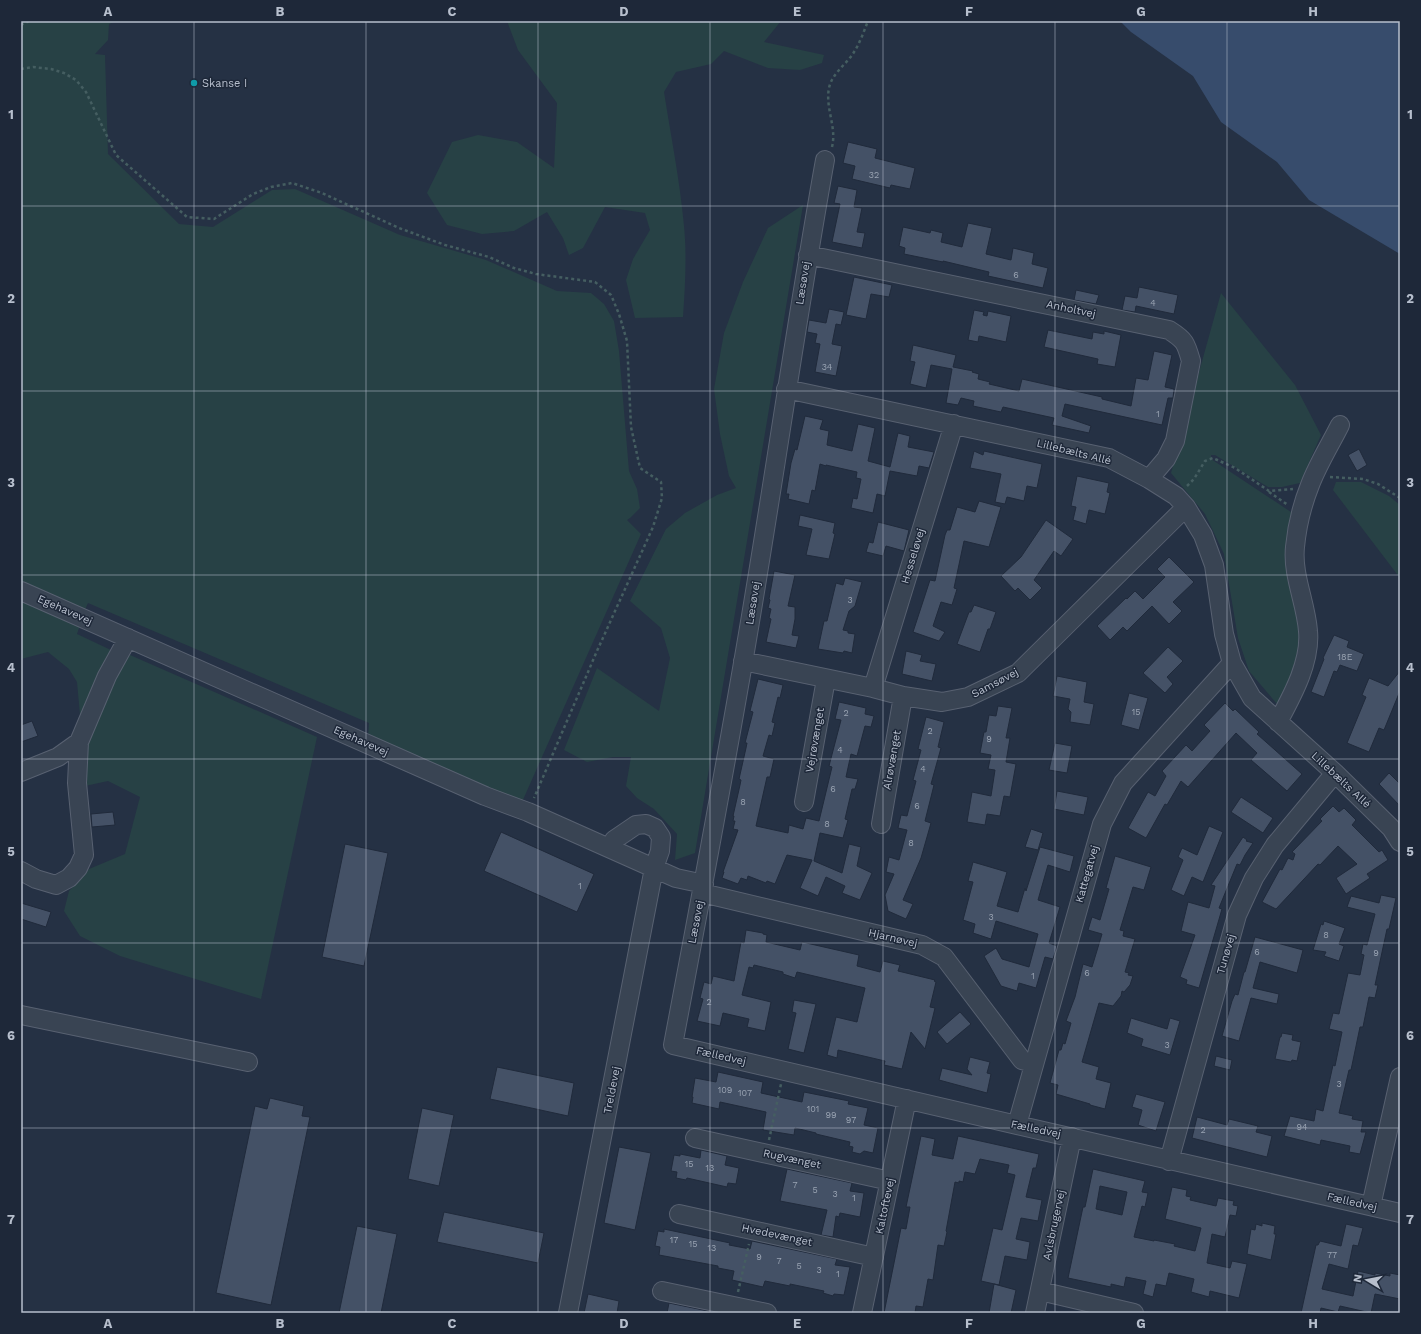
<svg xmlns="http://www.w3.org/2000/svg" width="1421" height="1334" font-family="'Work Sans',sans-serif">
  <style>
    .green { fill: #274145 }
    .water { fill: #374c6c }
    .building { fill: #445166; stroke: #202a3b; fill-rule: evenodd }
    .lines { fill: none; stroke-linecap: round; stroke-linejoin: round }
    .minor-casing { stroke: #586171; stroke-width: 20 }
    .path { stroke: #455e61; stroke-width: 2.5; stroke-dasharray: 3 3; stroke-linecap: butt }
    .minor { stroke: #394453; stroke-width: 18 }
    .grid { fill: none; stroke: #b7bfcd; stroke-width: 1; stroke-opacity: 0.55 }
    .culture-dot { fill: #0f9aa8; stroke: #1e2839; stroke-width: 1.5 }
    .labels { text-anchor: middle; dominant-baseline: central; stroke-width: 3; stroke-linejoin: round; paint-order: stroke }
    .number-label { font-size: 9px; fill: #9aa4b3 }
    .poi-label { font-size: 11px; fill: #b7bfcd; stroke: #1e2839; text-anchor: start }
    .street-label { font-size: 11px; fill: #b7bfcd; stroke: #1e2839 }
    .neatline { fill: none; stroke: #b7bfcd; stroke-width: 1.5 }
    .grid-label { font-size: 13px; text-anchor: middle; font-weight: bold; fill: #b7bfcd }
  </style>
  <rect width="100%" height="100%" fill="#253144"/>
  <!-- green -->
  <path class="green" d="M21 21H116L109 24 108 40 95 54 105 55 108 154 179 224 213 227 272 190 295 189 400 235 486 260 557 291 591 293 604 304 614 321 619 351 629 471 637 489 640 508 630 518 627 520 641 534 522 802 368 737 369 723 88 603 84 612 21 584Z
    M507 21H781L764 42 824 55 822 63 800 70 768 68 724 51 711 64 676 72 664 92C671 137 680 181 684 226 687 256 685 287 683 317L635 318 626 280 633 259 650 230 645 213 605 207 583 248 569 255 563 238 547 212 514 231 482 234 447 225 427 193 452 142 478 135 517 142 554 168 557 103 518 50Z
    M803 205 695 853 675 860 677 834 654 809 637 798 626 786 631 757H613L587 762 564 750 597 668 659 711 670 658 661 628 630 601 666 529 685 513 717 495 736 488 729 476 720 434 714 389 724 333 743 282 768 228Z
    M1221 293 1295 385 1321 435 1300 483 1282 487H1268L1215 455H1211V459L1294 514 1303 635 1297 666 1277 704 1249 671 1238 638 1224 554 1205 514 1171 473Z
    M1336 482H1361L1389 496 1400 505V578L1333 490Z
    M21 599 80 625 77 634 113 651 81 726 77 682 69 669 48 652 21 659Z
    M130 655 317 737 261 999 120 956 80 936 64 911 69 891 89 869 125 854 140 797 108 781 85 786V743L117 666Z"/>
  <!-- water -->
  <path class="water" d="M1120 21H1400V254L1309 200 1277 162 1221 122 1193 76 1131 32Z"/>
  <!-- building -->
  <path class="building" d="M848 142 877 149 875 158 915 168 910 189 891 185 890 188 852 179 855 166 843 163Z
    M838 186 857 190 854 207 862 208 857 232 865 233 862 248 832 242 840 204 834 203Z
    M968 223 992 228 986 254 1011 260 1013 248 1034 253 1032 264 1048 268 1043 288 988 276 989 272 943 261V262L904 254 905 248 899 246 903 227 930 233 931 230 943 233 941 242 962 247Z
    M854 277 892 285 889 297 871 294 866 319 846 315Z
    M1139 287 1178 295 1174 314 1136 306 1135 312 1122 310 1125 296 1137 298Z
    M1076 290 1099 295 1096 304 1074 300Z
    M829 309 844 312 841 325 836 324 832 344 842 346 836 376 815 372 820 344 815 343 817 334 807 332 809 320 826 323Z
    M974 310 984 312 983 315 987 316 988 311 1011 316 1006 342 979 336 978 342 968 340Z
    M1048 330 1092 339 1093 332 1104 334V331L1121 335 1115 367 1097 364 1098 359 1044 347Z
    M913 345 956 355 953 367 973 371 972 372 979 374 978 379 990 382 989 384 1019 391 1022 379 1102 397V399L1131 406 1136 378 1148 380 1154 351 1172 355 1165 387 1174 389 1173 398H1168L1162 425 1065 404 1062 416 1091 426 1089 433 1052 425 1054 418 1003 407 1001 412 973 406 974 401 961 398 958 405 946 403 952 369 931 365 926 388 910 384 915 362 910 361Z
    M805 416 823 420 820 429 829 431 827 445 852 451 858 424 875 428 868 461 890 467 898 433 910 436 908 447 934 452 929 468 919 466 917 476 890 471 885 496 877 494 873 513 851 508 853 498 857 499 861 479 856 478 857 472 826 465V466L820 464 815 491 812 490 809 504 788 499 789 494H786L791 463 795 449 797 450Z
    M1359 449 1367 465 1357 471 1348 455Z
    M974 451 983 455 984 451 1042 464 1037 488 1027 486 1024 501 1007 497 1005 504 995 502 1001 474 970 468Z
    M1077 476 1109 483 1107 492 1110 493 1105 514 1089 510 1086 524 1073 520 1076 507 1071 506Z
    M979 501 1001 507 989 547 964 541 954 588 957 589 952 605 941 602 933 626 945 632 939 641 913 632 930 580 935 581 945 535 947 530H950L957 507 975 512Z
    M800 515 835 523 833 533 835 534 829 559 806 555 812 529 798 526Z
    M1046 520 1073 539 1061 556 1054 551 1034 580 1042 588 1030 600 1018 588 1015 591 1001 576 1021 557Z
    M878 522 909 530 904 551 886 546 883 556 866 552 869 542 873 543Z
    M1169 557 1194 582 1173 602 1182 611 1169 624 1152 606 1127 631 1123 627 1110 640 1097 626 1126 598 1127 599 1135 591 1143 599 1165 577 1157 569Z
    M774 571 795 575 788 606 795 607V619L792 635 799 636 796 648 766 642 771 619 769 618 771 609 768 608 770 600 769 599Z
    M845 578 862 582 855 606 849 611 843 630 848 631V633L855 634 852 653 844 651 843 653 818 649 824 621H827L836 583 843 585Z
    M974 605 996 612 990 629H988L980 652 957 644 969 612H971Z
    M1334 635 1349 641 1347 647 1364 654 1357 671 1340 665 1337 672 1334 671 1324 697 1311 692 1324 659 1323 658Z
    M1168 647 1183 661 1167 677 1173 684 1165 693 1143 673Z
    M906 651 922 655 920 661 936 664 932 681 902 674Z
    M1400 671V691L1384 730 1379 728 1369 752 1347 743 1366 697 1362 695 1369 678 1388 686Z
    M1057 676 1087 682 1084 702 1094 704 1090 725 1070 722 1071 712 1068 709 1070 699 1053 696Z
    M758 679 783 685 780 698 778 697 772 722 775 723 772 736 769 735 763 756 774 759 770 777H767L756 826 788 833 789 825 803 829 806 818 819 821 832 767 829 766 841 720 835 719 839 702 866 708 865 714 874 716 871 727 865 726 857 756 851 754 846 777 858 779 855 789H852L845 819 848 820 843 838 820 833 814 861 842 873 849 844 861 847 857 866 872 873 860 900 842 893 845 886 826 877 818 896 800 888 812 860 787 855 775 884 767 881 766 883 748 876 747 880 741 878 738 884 722 878 724 872H723L738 830 733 829 735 821H733L734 816H733L740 785 741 780 739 779 746 748 747 743H745L753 712 750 711Z
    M1129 693 1148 698 1139 730 1121 725Z
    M1225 703 1233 711 1235 709 1259 732 1257 734 1302 774 1287 791 1251 760 1257 753 1236 733 1188 787 1181 781 1167 805 1165 804 1146 838 1128 828 1148 792 1155 796 1166 776 1162 771 1186 745 1192 751 1210 731 1204 725Z
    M998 706 1012 708 1006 738H1010L1006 762 1016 764 1010 797 1004 796 1000 816 987 814 985 825 967 822 972 792 991 796 995 770 988 769 991 755 980 753 984 732H986L989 715 996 716Z
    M926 717 944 722 938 747 941 748 931 784 934 785 925 821 931 823 921 858 903 900 913 904 906 919 888 911 885 895 894 874 886 872 889 857 899 860 907 830 898 828 901 815 907 816 916 781 913 780 921 750 918 749Z
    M32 721 38 736 21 742V725Z
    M1055 743 1072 746 1067 773 1049 770Z
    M1389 773 1400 784V806L1379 784Z
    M1057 791 1088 797 1084 815 1054 809Z
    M1241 797 1273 818 1263 833 1231 812Z
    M1333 806 1339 812 1344 808 1356 820 1352 825 1379 852 1382 850 1388 860 1367 874 1370 878 1346 894 1336 878 1357 864 1338 846 1320 865 1318 864 1276 909 1262 902 1280 869 1282 870 1288 858 1293 860 1295 854 1292 852 1322 821 1320 819Z
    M113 812 115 825 92 827 91 814Z
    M1209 826 1223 832 1203 882 1192 877 1184 896 1171 890 1183 860 1178 857 1182 848 1197 855Z
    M1031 829 1043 833 1038 850 1025 847Z
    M501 832 594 874 577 912 484 871Z
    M1243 837 1247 840 1246 841 1253 843 1245 855 1240 865 1237 864 1219 908 1222 909 1199 988 1186 984 1187 980 1180 977 1195 935 1181 931 1188 902 1209 908 1215 886 1211 885Z
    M345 844 388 853 364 966 322 957Z
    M1040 847 1074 856 1070 872 1048 865 1038 900 1060 907 1049 943 1057 946 1053 959 1045 957 1036 988 1019 983 1017 991 1001 986 984 956 996 948 1002 959 1029 967 1038 934 996 921 991 939 973 933 975 924 963 920 973 882 968 881 973 862 1007 872 997 906 1018 912 1025 888 1026 891Z
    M1115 856 1151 867 1144 890 1133 887 1120 930 1124 931 1123 936 1135 939 1125 972 1129 973 1128 975 1133 976 1130 985 1124 992 1122 991 1121 996 1113 1006 1099 1003 1082 1062 1099 1067 1096 1079 1111 1083 1105 1109 1090 1105V1104L1056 1094 1058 1085 1050 1083 1059 1050H1061L1063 1043 1065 1044 1071 1023 1066 1021 1075 997 1083 964 1092 967 1102 934 1088 930 1092 917 1100 920 1109 889 1106 888Z
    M1381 895 1396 898 1389 929H1387L1375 985H1378L1375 998 1369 997 1363 1027H1360L1351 1070H1349L1339 1113 1353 1116 1352 1119 1363 1121 1361 1132H1366L1360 1154 1349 1152 1350 1146 1321 1140 1320 1145 1284 1136 1290 1116 1314 1121 1316 1109 1323 1111 1333 1065 1335 1066 1342 1032 1329 1029 1333 1013 1339 1014 1348 973 1360 975 1364 955 1361 954 1363 944 1367 945 1375 914 1347 907 1351 896 1379 903Z
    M21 903 51 912 46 927 21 919Z
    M1324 921 1345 928 1339 944 1344 946 1339 961 1324 956 1326 952 1313 950 1321 924 1323 925Z
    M746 930 763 933V934L767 935 766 942 800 950 802 942 859 955 857 966 880 972 883 961 900 965 898 971 935 980 934 981 936 982 930 1007 935 1008 925 1049 911 1032 902 1069 884 1065 885 1061 838 1050 837 1058 827 1055 836 1017 857 1022 865 988 797 972 795 978 783 974V972L754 965 753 968 749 967 742 995 771 1002 765 1031 747 1027 749 1019 723 1013 720 1026 697 1021 703 999 700 998 704 982 711 984 713 976 734 981 741 942 744 943Z
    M1255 937 1303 950 1297 973 1260 962 1253 988 1279 994 1277 1004 1251 998 1239 1041 1222 1036 1232 1001 1235 994 1238 995 1244 972H1245Z
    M794 1000 816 1004 804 1053 788 1049 796 1013 792 1012Z
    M960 1012 971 1024 947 1044 937 1032Z
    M1131 1018 1167 1029 1170 1018 1180 1021 1170 1055 1141 1046 1143 1039 1127 1033Z
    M1282 1033 1293 1035 1292 1040 1301 1042 1297 1061 1292 1060 1291 1062 1275 1059 1280 1037H1281Z
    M1216 1056 1232 1060 1230 1070 1214 1066Z
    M970 1057 990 1062 987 1073 991 1074 987 1093 939 1080 942 1068 972 1075 967 1069Z
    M497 1067 574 1083 568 1116 490 1099Z
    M718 1072 763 1082 761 1093 802 1102 804 1092 849 1101 848 1104 868 1108 864 1125 878 1128 873 1153 864 1151 860 1154 852 1152 853 1147 849 1146 850 1142 816 1134V1133L795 1128 794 1135 763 1130 766 1112 720 1102 719 1109 692 1103 693 1097H692L695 1078 716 1082Z
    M1136 1094 1165 1102 1156 1131 1138 1125 1142 1110 1132 1107Z
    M270 1098 304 1106 302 1116 310 1117 271 1305 216 1293 255 1106 267 1109Z
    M422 1108 454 1115 439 1186 408 1179Z
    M1197 1117 1227 1125 1229 1119 1258 1126 1256 1132 1272 1136 1267 1157 1192 1138Z
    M921 1136 935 1139 932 1155 953 1159 958 1136 1039 1154 1036 1168H1033L1026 1197 1042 1200 1038 1221 1021 1218 1016 1239 1030 1242 1027 1260 1005 1256 999 1285 981 1281 993 1228 1002 1230 1015 1175 1007 1173 1009 1165 980 1159 975 1174 965 1172 963 1182 959 1181V1183L955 1182 946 1231 947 1232 944 1246 938 1245 933 1280 928 1279 923 1307 916 1306 915 1313H884L901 1228 906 1229 910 1207H906Z
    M619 1147 651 1153 635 1230 604 1223Z
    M701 1150 727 1156 725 1165 739 1168 736 1184 728 1183 727 1187 687 1178 686 1180 676 1178 677 1172 671 1171 674 1155 680 1156V1154L700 1158Z
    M787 1169 852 1183 850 1191 864 1193 860 1217 840 1213 839 1217 836 1216 833 1237 821 1235 827 1210 780 1201Z
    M1093 1169 1145 1181 1142 1192 1148 1193 1145 1207 1142 1206 1134 1237 1154 1241V1240L1175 1244 1174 1246 1195 1251 1201 1228 1165 1219 1172 1187 1187 1190 1186 1196 1191 1197 1190 1200 1216 1206 1218 1198 1234 1201 1233 1205 1238 1206 1236 1216 1230 1215 1225 1237 1212 1234 1207 1263 1230 1268 1232 1261 1247 1264 1239 1298 1210 1291 1209 1297 1191 1292 1194 1279 1169 1273 1166 1286 1156 1284 1153 1297 1143 1294 1146 1281 1126 1277 1124 1287 1111 1284V1287L1068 1278 1083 1207H1085ZM1100 1186 1127 1192 1122 1215 1096 1209Z
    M444 1212 544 1233 538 1263 437 1242Z
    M1262 1223 1275 1226 1274 1234H1276L1271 1260 1247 1254 1251 1229 1255 1230 1256 1224 1262 1226Z
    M1346 1224 1363 1228 1358 1246 1353 1245 1348 1269 1329 1264 1322 1289 1353 1296 1358 1271 1375 1275V1273L1390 1276V1273L1400 1275V1299L1375 1294 1371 1313 1340 1306 1338 1312 1321 1308 1320 1313H1301L1316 1245H1318L1320 1241 1341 1246Z
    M357 1226 397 1234 381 1313H339Z
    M664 1229 730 1243 729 1245 750 1249 752 1241 837 1259 835 1265 850 1267 844 1295 834 1294 833 1296 823 1293 824 1291 790 1284V1286L765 1281 763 1287 732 1280 734 1271 718 1268V1266L659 1255 660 1247 655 1246 658 1231 664 1232Z
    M994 1284 1016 1290 1011 1313H989Z
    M588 1294 619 1301 617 1313H584Z
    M669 1303 708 1311V1313H667Z"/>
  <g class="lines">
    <defs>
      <path id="minor" d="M825 160C795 327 772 496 743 663 721 791 697 918 673 1045L1017 1125 1400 1213
        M808 255 1169 330C1185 340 1186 343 1191 361L1175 441 1166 459 1149 479
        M786 389 1109 458 1149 479 1176 496 1186 507 1203 535 1214 565 1224 634 1232 663 1252 698 1335 773 1391 828 1400 842
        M21 591 485 796 528 812 676 878 704 884
        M743 661 873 688 903 696 942 702 968 697 1018 673 1186 507
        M873 688 954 424
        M1278 722C1292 696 1311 662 1308 631 1306 603 1292 575 1295 547 1297 526 1302 505 1310 485 1318 464 1330 445 1340 425
        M21 772 58 757 79 742
        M804 802 826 679
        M881 824 903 696
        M21 871 36 879 56 885 69 878 78 868 84 855 77 783 79 742 107 676 128 638
        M702 893 922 945 944 957 1022 1060 1033 1063
        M21 1015 248 1062
        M1017 1125 1102 824 1123 783 1232 663
        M695 1138 890 1181
        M1169 1161 1237 915 1254 878 1275 845 1335 773
        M1371 1206 1400 1077
        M679 1214 874 1257
        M662 1291 767 1313
        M1040 1291 1134 1313
        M568 1313 654 868 660 851 661 837 655 828 646 824 636 825 614 840 610 848
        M862 1313 907 1099
        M1035 1313 1072 1137"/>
    </defs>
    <!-- minor casing -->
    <use href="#minor" class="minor-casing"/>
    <!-- path -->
    <path class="path" d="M21 25 29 21
      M21 69 33 67 51 69 64 73 76 80 86 92 116 155 187 217 214 219 253 194 271 187 292 183 322 193 399 228 445 245 489 257 514 268 536 274 595 282 611 295 619 314 627 341 631 427 640 468 661 482 662 498 653 527 597 651 534 798
      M832 147C837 127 825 108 829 88 832 73 847 64 854 52 860 43 864 31 868 21
      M1330 477 1363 479 1378 484 1400 498
      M1187 486 1194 479 1205 461 1213 458 1235 468 1269 491 1293 489
      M1269 492 1288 505
      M769 1140 781 1084
      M738 1292 749 1244"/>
    <!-- minor -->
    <use href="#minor" class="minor"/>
  </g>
  <!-- grid -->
  <path class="grid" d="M194 21V1313M366 21V1313M538 21V1313M710 21V1313M883 21V1313M1055 21V1313M1227 21V1313M21 206H1400M21 391H1400M21 575H1400M21 759H1400M21 943H1400M21 1128H1400"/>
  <!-- markers -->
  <circle class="culture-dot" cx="194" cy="83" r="4"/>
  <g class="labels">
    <!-- number labels -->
    <g class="number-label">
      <text x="874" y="175">32</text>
      <text x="1016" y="275">6</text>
      <text x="1153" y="303">4</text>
      <text x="827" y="367">34</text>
      <text x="1158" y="414">1</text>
      <text x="850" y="600">3</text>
      <text x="1345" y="657">18E</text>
      <text x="1136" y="712">15</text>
      <text x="846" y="713">2</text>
      <text x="930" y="731">2</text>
      <text x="989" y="739">9</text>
      <text x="840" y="750">4</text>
      <text x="923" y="769">4</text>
      <text x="833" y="789">6</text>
      <text x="743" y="802">8</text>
      <text x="917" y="806">6</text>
      <text x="827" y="824">8</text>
      <text x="911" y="843">8</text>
      <text x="580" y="886">1</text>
      <text x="991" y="917">3</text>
      <text x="1326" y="935">8</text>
      <text x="1257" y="952">6</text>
      <text x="1376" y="953">9</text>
      <text x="1087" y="973">6</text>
      <text x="1033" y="976">1</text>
      <text x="709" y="1002">2</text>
      <text x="1167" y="1045">3</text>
      <text x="1339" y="1084">3</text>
      <text x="725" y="1090">109</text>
      <text x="745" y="1093">107</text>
      <text x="813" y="1109">101</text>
      <text x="831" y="1115">99</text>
      <text x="851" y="1120">97</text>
      <text x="1302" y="1127">94</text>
      <text x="1203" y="1130">2</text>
      <text x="689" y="1164">15</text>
      <text x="710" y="1168">13</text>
      <text x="795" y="1185">7</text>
      <text x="815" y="1190">5</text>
      <text x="835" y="1194">3</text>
      <text x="854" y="1198">1</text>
      <text x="674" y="1240">17</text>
      <text x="693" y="1244">15</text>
      <text x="712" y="1248">13</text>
      <text x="1332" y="1255">77</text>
      <text x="759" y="1257">9</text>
      <text x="779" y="1261">7</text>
      <text x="799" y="1266">5</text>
      <text x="819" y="1270">3</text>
      <text x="838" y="1274">1</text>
    </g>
    <!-- poi labels -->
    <g class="poi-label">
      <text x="202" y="83">Skanse I</text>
    </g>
    <!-- street labels -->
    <g class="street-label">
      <text transform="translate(803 283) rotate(-81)">Læsøvej</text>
      <text transform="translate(1071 309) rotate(12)">Anholtvej</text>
      <text transform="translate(1074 452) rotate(14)">Lillebælts Allé</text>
      <text transform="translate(913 556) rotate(-73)">Hesseløvej</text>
      <text transform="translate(753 603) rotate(-81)">Læsøvej</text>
      <text transform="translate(65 610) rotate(24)">Egehavevej</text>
      <text transform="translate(995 683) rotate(-28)">Samsøvej</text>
      <text transform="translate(815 740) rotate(-80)">Vejrøvænget</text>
      <text transform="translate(361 741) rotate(24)">Egehavevej</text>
      <text transform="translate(892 760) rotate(-80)">Alrøvænget</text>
      <text transform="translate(1341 780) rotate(43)">Lillebælts Allé</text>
      <text transform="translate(1087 874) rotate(-74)">Kattegatvej</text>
      <text transform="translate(696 922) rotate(-79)">Læsøvej</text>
      <text transform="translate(893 938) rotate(13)">Hjarnøvej</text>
      <text transform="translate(1226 954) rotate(-74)">Tunøvej</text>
      <text transform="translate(721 1056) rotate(13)">Fælledvej</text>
      <text transform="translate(612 1090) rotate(-79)">Treldevej</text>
      <text transform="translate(1036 1129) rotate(12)">Fælledvej</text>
      <text transform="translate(792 1159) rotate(12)">Rugvænget</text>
      <text transform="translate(1352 1202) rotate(13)">Fælledvej</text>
      <text transform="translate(885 1206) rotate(-78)">Kaltoftevej</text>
      <text transform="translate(1054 1225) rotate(-78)">Avlsbrugervej</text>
      <text transform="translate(777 1235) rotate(12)">Hvedevænget</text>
    </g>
  </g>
  <!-- border -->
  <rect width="1421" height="1334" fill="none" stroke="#1e2839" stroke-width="44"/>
  <!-- north arrow -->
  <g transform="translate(1367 1280) rotate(280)" stroke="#1e2839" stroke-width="3" paint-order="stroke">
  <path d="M0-3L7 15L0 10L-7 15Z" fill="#b7bfcd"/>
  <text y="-6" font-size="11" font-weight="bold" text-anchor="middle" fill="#b7bfcd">N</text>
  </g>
  <rect x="22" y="22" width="1377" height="1290" class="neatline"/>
  <g class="grid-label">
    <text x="108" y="16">A</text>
    <text x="280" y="16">B</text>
    <text x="452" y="16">C</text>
    <text x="624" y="16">D</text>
    <text x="797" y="16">E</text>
    <text x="969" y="16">F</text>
    <text x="1141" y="16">G</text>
    <text x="1313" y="16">H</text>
    <text x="11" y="119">1</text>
    <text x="1410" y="119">1</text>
    <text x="11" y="303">2</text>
    <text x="1410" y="303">2</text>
    <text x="11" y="487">3</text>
    <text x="1410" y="487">3</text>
    <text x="11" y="672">4</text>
    <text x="1410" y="672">4</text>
    <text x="11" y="856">5</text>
    <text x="1410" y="856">5</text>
    <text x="11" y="1040">6</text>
    <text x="1410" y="1040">6</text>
    <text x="11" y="1224">7</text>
    <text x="1410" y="1224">7</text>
    <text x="108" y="1328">A</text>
    <text x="280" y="1328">B</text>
    <text x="452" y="1328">C</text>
    <text x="624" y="1328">D</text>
    <text x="797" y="1328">E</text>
    <text x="969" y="1328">F</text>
    <text x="1141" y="1328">G</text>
    <text x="1313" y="1328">H</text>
  </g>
</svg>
